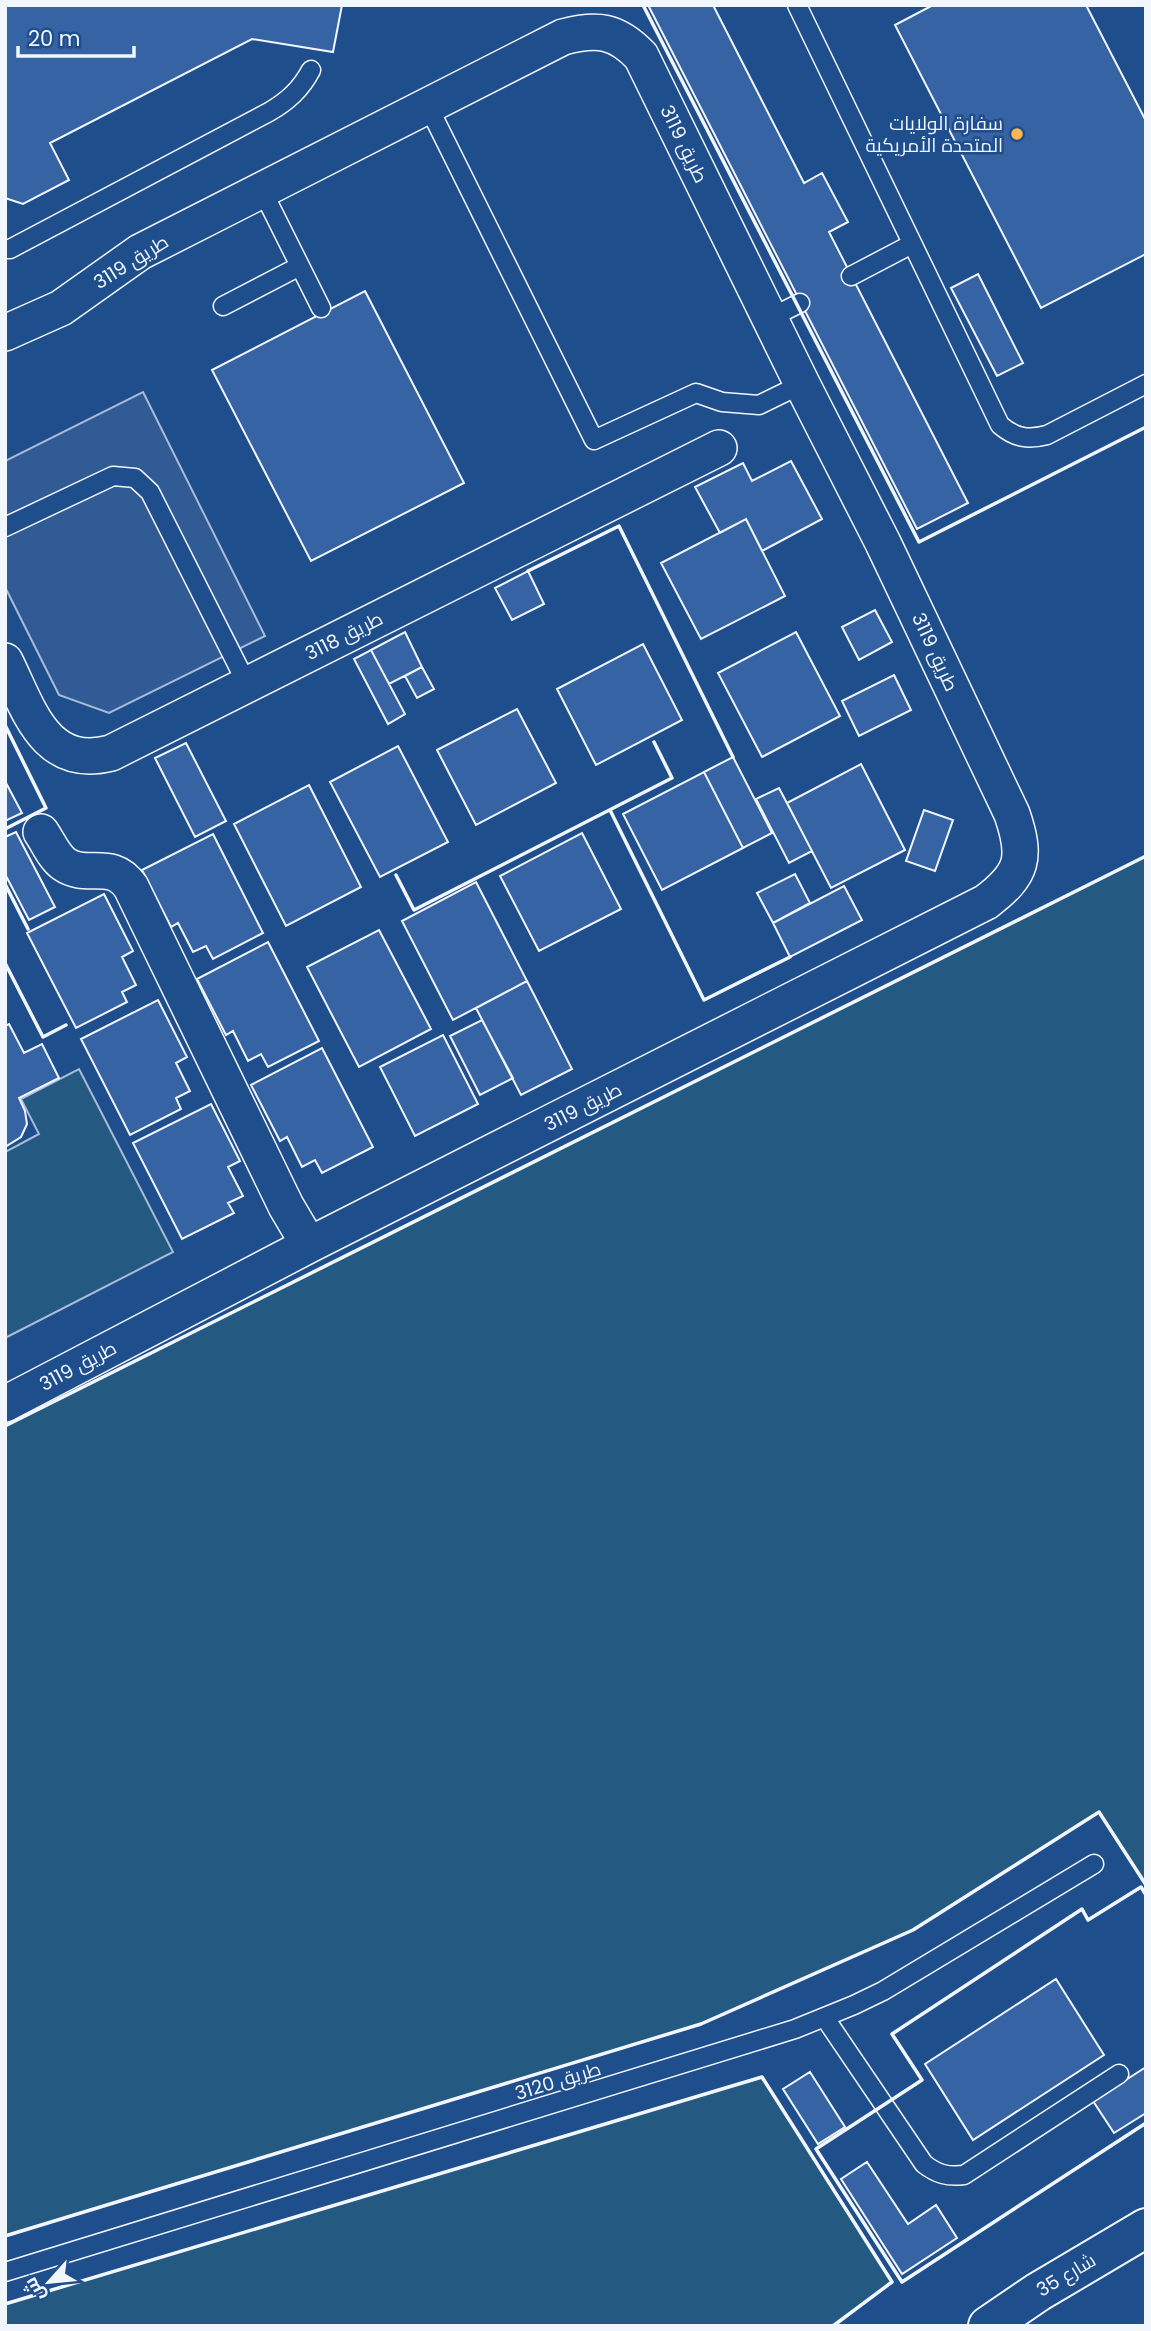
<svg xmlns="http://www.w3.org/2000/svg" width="1151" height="2331" font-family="Poppins,Cairo,sans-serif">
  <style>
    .green { fill: #245a82; stroke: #a8bbd7; stroke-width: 2 }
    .parking { fill: #305b95; stroke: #a8bbd7; stroke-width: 2 }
    .building { fill: #3563a3; stroke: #f2f6ff; stroke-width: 2 }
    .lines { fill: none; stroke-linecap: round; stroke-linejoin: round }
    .lane-casing { stroke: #f2f6ff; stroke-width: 21 }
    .street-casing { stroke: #f2f6ff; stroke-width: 38 }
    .secondary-casing { stroke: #f2f6ff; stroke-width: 42 }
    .lane { stroke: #1f4e8c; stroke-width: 18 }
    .street { stroke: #1f4e8c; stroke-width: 35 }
    .secondary { stroke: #1f4e8c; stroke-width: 38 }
    .wall { stroke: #f2f6ff; stroke-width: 3.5 }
    .poi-dot { fill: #ffb74d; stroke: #1f4e8c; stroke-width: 2.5 }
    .labels { text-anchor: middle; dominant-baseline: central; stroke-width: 5; stroke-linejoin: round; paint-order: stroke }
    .poi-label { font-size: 19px; fill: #f2f6ff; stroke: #1f4e8c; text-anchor: end }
    .street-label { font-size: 19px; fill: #f2f6ff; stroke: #1f4e8c }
  </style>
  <rect width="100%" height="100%" fill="#1f4e8c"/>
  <!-- green -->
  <path class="green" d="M1146 856V1885L1099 1812 913 1930 701 2024 5 2236V1426Z
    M79 1069 173 1252 5 1338V1152L39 1134 21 1099Z
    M762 2077 892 2282 833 2326H5V2304Z"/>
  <!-- parking -->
  <path class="parking" d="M143 392 265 636 109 713 59 695 5 587V461Z"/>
  <!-- building -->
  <path class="building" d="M5 5H342L333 52 252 39 50 143 69 180 23 204 5 198Z
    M648 5H713L804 183 822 173 848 222 829 232 968 503 917 529Z
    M933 5H1086L1146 121V254L1041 308 895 25Z
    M978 274 1023 363 997 376 951 288Z
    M365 291 464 483 311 561 212 370Z
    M791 461 822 519 762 551 746 519 720 533 695 487 743 463 752 481Z
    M746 519 785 596 701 639 661 563Z
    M528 571 544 604 512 620 495 588Z
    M875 610 892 642 859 660 842 627Z
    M405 632 422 667 389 684 371 650Z
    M796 632 840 716 762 757 718 673Z
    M643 644 682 720 596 765 557 689Z
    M371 650 405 714 388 724 354 659Z
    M422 667 434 689 417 698 405 676Z
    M894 675 911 710 859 736 842 701Z
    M517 709 556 783 476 825 437 750Z
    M186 743 226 821 195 837 155 758Z
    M398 746 448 842 380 877 330 782Z
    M733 757 772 833 743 848 704 772Z
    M861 764 905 850 831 888 787 803Z
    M704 772 743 848 662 890 623 814Z
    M5 781 22 813 5 821Z
    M309 785 361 887 286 926 234 824Z
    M779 788 812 851 789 863 756 799Z
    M924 810 953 820 935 871 906 861Z
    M16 832 55 907 29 920 5 874V837Z
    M582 833 621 909 539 951 500 876Z
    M213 834 263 933 213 959 206 946 193 952 178 923 171 927 142 870Z
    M795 874 810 903 773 923 757 893Z
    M476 882 527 981 453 1020 402 921Z
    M844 886 862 920 790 957 773 923Z
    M104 894 133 951 122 957 136 985 122 992 127 1002 76 1028 27 933Z
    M379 930 431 1029 359 1067 307 967Z
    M268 942 319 1041 268 1067 261 1054 248 1061 233 1031 226 1035 197 979Z
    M527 981 572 1069 521 1095 476 1008Z
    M158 1000 187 1057 176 1063 190 1091 176 1098 181 1109 130 1135 81 1039Z
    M482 1020 513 1078 480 1095 450 1036Z
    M9 1024 24 1053 42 1044 59 1078 19 1098 25 1111 27 1124 21 1137 5 1147V1026Z
    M443 1035 478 1104 415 1136 380 1067Z
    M322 1048 373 1147 322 1173 315 1160 302 1167 287 1137 280 1141 251 1085Z
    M211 1104 240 1161 228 1167 243 1196 228 1203 234 1213 182 1239 133 1143Z
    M1056 1979 1104 2055 973 2140 925 2064Z
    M1146 2067V2113L1114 2133 1093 2101Z
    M810 2072 845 2127 818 2144 783 2089Z
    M867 2162 908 2224 936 2205 957 2238 902 2274 841 2179Z"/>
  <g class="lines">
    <defs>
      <path id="lane" d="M797 5 1000 425C1015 438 1028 440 1047 435L1146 384
        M428 106 594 440 696 393 722 402 759 405 802 384
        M262 190 321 308
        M5 249H10L269 112C288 101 301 89 311 70
        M851 276 912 244
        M223 306 300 266
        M770 318 800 303
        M5 527 113 476 135 478 150 492 247 684
        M825 2018 924 2164C937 2174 947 2177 964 2175L1119 2074
        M5 2272 795 2029 854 2005 883 1991 1094 1864"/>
      <path id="street" d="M5 333 61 308 140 252 563 37C597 28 616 30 641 56L802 384 883 543 1012 814C1027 858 1023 874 986 902L309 1245 5 1404
        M5 661C29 709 44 770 111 753L719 448
        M41 832C48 842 54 857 64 864 87 880 111 858 131 887L286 1206 309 1245"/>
      <path id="secondary" d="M988 2326 1038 2292 1146 2228"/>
    </defs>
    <!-- lane casing -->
    <use href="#lane" class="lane-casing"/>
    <!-- street casing -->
    <use href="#street" class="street-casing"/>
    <!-- secondary casing -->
    <use href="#secondary" class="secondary-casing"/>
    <!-- lane -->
    <use href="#lane" class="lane"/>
    <!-- street -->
    <use href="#street" class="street"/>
    <!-- secondary -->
    <use href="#secondary" class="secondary"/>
    <!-- wall -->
    <path class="wall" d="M643 5 919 542 1146 427
      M528 571 619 526 733 757
      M5 725 46 808 5 829
      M610 810 704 1000 790 957
      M396 875 414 910 672 778 654 742
      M5 884 28 929
      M5 963 43 1037 66 1025
      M5 1426 1146 856
      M1146 1895 1141 1887 1088 1920 1082 1909 892 2034 922 2080 816 2149 902 2282 1146 2123
      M5 2236 701 2024 913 1930 1099 1812 1146 1885
      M5 2304 762 2077 892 2282 833 2326"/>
  </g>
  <!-- markers -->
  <circle class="poi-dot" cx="1017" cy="134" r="7"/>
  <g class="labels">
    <!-- poi labels -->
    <g class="poi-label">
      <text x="1003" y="123">سفارة الولايات<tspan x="1003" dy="22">المتحدة الأمريكية</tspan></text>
    </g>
    <!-- street labels -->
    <g class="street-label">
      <text transform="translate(684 144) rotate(64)">طريق 3119</text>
      <text transform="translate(131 262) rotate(-32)">طريق 3119</text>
      <text transform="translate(344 636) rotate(-27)">طريق 3118</text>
      <text transform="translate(935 652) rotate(65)">طريق 3119</text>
      <text transform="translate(583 1107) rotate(-27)">طريق 3119</text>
      <text transform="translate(78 1366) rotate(-28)">طريق 3119</text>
      <text transform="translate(558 2081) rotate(-17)">طريق 3120</text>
      <text transform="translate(1066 2275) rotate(-31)">شارع 35</text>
    </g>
  </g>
  <!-- border -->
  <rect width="1151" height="2331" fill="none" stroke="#f2f6ff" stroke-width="14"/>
  <!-- north arrow -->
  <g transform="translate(49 2282) rotate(243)" stroke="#1f4e8c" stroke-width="5" paint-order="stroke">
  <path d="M0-5L12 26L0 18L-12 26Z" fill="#f2f6ff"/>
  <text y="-10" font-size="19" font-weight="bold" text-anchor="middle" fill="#f2f6ff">ش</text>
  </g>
  <!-- scale -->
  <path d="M18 46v10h116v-10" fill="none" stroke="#f2f6ff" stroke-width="3.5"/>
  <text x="28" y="46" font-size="21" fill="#f2f6ff" stroke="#1f4e8c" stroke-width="5" paint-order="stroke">20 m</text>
</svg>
